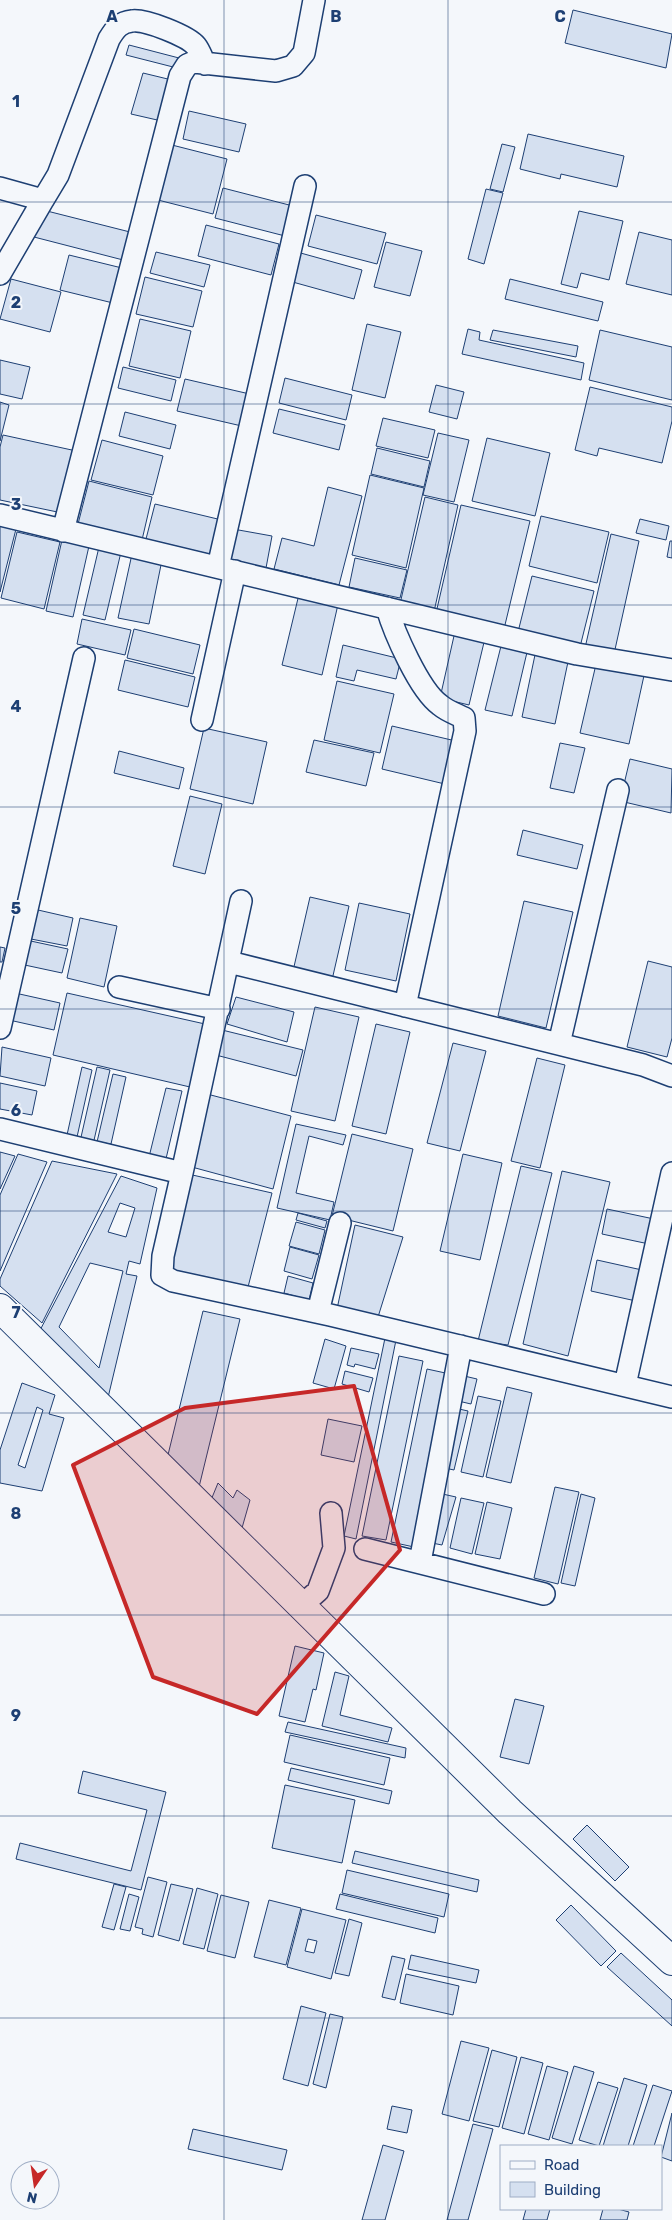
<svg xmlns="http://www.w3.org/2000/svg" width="672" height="2220" font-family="Rubik,sans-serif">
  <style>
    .building { fill: #d5e0f0; stroke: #1d3f73; fill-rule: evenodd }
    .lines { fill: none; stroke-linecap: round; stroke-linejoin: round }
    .street-casing { stroke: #1d3f73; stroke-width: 24 }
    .secondary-casing { stroke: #1d3f73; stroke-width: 30 }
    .street { stroke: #f4f7fb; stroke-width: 21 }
    .secondary { stroke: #f4f7fb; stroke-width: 28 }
    .marked { fill: #c62828; fill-opacity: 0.2; stroke: #c62828; stroke-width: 4; stroke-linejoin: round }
    .grid { fill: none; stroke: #1d3f73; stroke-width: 1; stroke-opacity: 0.55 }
    .grid-label { font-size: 16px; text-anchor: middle; font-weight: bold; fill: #1d3f73; stroke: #f4f7fb; stroke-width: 4; stroke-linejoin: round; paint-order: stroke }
  </style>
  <rect width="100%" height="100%" fill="#f4f7fb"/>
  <!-- building -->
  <path class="building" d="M573 10 672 34 666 68 565 43Z
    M129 45 179 58 177 68 126 55Z
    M143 73 176 81 166 122 131 114Z
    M189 111 246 124 239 152 183 139Z
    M528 134 624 156 617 187 561 174 560 179 520 169Z
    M168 144 227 159 213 214 154 199Z
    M502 144 515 147 503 192 490 189Z
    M223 188 293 206 285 236 215 218Z
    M486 189 503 193 484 264 468 259Z
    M43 210 134 233 127 261 34 237Z
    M579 211 623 221 609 280 581 273 577 288 561 284Z
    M316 215 386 233 377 264 308 246Z
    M206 225 279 244 271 275 198 256Z
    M639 232 672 240V295L626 284Z
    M386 242 422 251 410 296 374 287Z
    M156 252 210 265 204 287 150 273Z
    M297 252 362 270 354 299 289 281Z
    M69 255 122 268 113 303 60 290Z
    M145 277 202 291 193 327 136 314Z
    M11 279 61 292 50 332 0 319Z
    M510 279 603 302 598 321 505 299Z
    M140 319 191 331 180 378 129 366Z
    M367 324 401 332 385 398 352 390Z
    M468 329 480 332 479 340 584 363 581 380 462 354Z
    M493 330 578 346 576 357 490 340Z
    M600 330 672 347V400L589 380Z
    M0 360 30 367 22 399 0 394Z
    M123 367 176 380 171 401 118 388Z
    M285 378 352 395 346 420 279 403Z
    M185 379 254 395 246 427 177 411Z
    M436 385 464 392 457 419 429 412Z
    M590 387 672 407V421L662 463 599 448 597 456 575 450Z
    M0 402 9 405 0 441Z
    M279 409 345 425 339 450 273 433Z
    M125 412 176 425 170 449 119 436Z
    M383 418 435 430 428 458 376 446Z
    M438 433 469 440 454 502 423 495Z
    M3 435 81 452 67 514 0 500V447Z
    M487 438 550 453 535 516 472 501Z
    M102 440 163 456 153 495 91 480Z
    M377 448 430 461 424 487 371 474Z
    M370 475 424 488 406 568 352 555Z
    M89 481 152 497 142 540 78 524Z
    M328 487 362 496 339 585 274 569 282 538 314 546Z
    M425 497 458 505 433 616 399 608Z
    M155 504 226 521 217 556 146 539Z
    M461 505 530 521 504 629 436 613Z
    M541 516 609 532 597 583 529 566Z
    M640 519 669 526 666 540 636 533Z
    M0 525 16 529 0 592Z
    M233 529 272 536 266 568 226 560Z
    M17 532 60 542 44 609 1 598Z
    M611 534 639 541 614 654 585 648Z
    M62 540 89 546 73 617 46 611Z
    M670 541H672V558L667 557Z
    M99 547 121 552 105 620 83 615Z
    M132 554 162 560 149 624 118 618Z
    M355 558 407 570 400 598 349 587Z
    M532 576 594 591 580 647 518 632Z
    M300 590 339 600 322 675 282 665Z
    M82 619 131 630 125 655 77 644Z
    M456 627 486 634 469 705 440 698Z
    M134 629 200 645 193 674 127 658Z
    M502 642 528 648 512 716 485 710Z
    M343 645 401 659 396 679 357 670 354 681 336 677Z
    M536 650 569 657 555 724 522 717Z
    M125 660 195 677 188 707 118 690Z
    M597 660 645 671 629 744 580 733Z
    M337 681 394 694 380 753 324 740Z
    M392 726 460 742 449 785 382 769Z
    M204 728 267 742 253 804 190 789Z
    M314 740 374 753 366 786 306 772Z
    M560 743 585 748 574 793 550 788Z
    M119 751 184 768 179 789 114 773Z
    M630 759 672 769 671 813 620 801Z
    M190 796 222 804 205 874 173 866Z
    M523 830 583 845 577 869 517 855Z
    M310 897 349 906 332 980 293 971Z
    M524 901 573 912 546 1028 498 1016Z
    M359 903 410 914 396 981 345 970Z
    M38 910 73 918 67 946 31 939Z
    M80 918 117 926 104 987 67 978Z
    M26 940 68 949 62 973 20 964Z
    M0 947 5 948 2 962H0Z
    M648 961 672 967V1038L667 1057 627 1047Z
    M15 993 60 1003 54 1030 9 1020Z
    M67 993 205 1024 190 1087 53 1055Z
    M236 997 294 1012 287 1042 227 1024Z
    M315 1007 359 1017 335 1121 291 1111Z
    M376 1024 410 1032 386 1134 352 1126Z
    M218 1029 303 1050 296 1076 212 1054Z
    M453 1043 486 1051 460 1151 427 1143Z
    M2 1047 51 1058 45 1086 0 1076Z
    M537 1058 565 1065 540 1168 511 1161Z
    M82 1067 92 1070 77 1137 67 1135Z
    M97 1067 110 1070 92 1149 79 1146Z
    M113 1074 126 1077 111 1144 97 1142Z
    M0 1083 37 1091 32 1115 0 1109Z
    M166 1088 182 1091 165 1163 149 1157Z
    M207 1094 291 1116 273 1189 188 1166Z
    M296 1124 346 1135 343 1145 309 1136 296 1193 334 1202 330 1220 277 1208Z
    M352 1134 413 1149 393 1231 332 1216Z
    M0 1152 15 1156 0 1189Z
    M18 1154 47 1162 0 1271V1195Z
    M463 1154 502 1163 480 1260 440 1251Z
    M52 1161 117 1174 42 1323 0 1286V1279Z
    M521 1166 552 1173 508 1345 478 1341Z
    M562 1171 610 1182 568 1356 523 1344Z
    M188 1174 272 1193 247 1291 167 1270Z
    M121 1176 157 1188 140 1264 129 1261 126 1274 137 1276 106 1406 38 1334ZM120 1203 135 1208 126 1237 108 1232ZM90 1263 123 1271 99 1368 59 1327Z
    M607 1209 654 1219 649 1244 602 1234Z
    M298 1213 327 1221 325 1228 296 1220Z
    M296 1222 325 1230 319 1254 289 1246Z
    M355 1225 403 1237 378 1317 337 1309Z
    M290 1247 319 1255 312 1279 284 1271Z
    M597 1260 642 1270 636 1301 591 1291Z
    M288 1276 313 1283 309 1300 284 1293Z
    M203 1311 240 1319 199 1487 167 1459Z
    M385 1338 396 1340 356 1539 344 1536Z
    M325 1339 346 1346 334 1389 313 1383Z
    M351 1348 379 1354 375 1369 355 1364 354 1367 347 1365Z
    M399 1356 423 1361 386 1540 362 1536Z
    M427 1369 450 1374 414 1547 391 1542Z
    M345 1371 373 1378 369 1392 342 1384Z
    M460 1375 477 1379 471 1404 454 1400Z
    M22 1383 55 1395 49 1414 64 1418 42 1491 0 1483V1450ZM37 1407 43 1410 25 1468 18 1465Z
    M507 1387 532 1393 511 1483 486 1477Z
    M478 1396 501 1401 483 1477 461 1472Z
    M459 1409 468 1411 454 1470 445 1468Z
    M328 1419 362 1426 354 1462 321 1455Z
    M218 1483 233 1498 237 1490 250 1500 242 1528 211 1500Z
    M555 1487 579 1492 558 1584 534 1578Z
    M438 1493 456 1497 442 1545 432 1543Z
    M581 1494 595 1498 575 1586 561 1583Z
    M461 1498 484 1503 472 1554 450 1548Z
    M487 1502 512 1508 500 1559 475 1554Z
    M295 1646 324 1653 316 1690 313 1689 305 1722 279 1716Z
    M335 1672 349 1676 340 1715 392 1728 388 1742 322 1726Z
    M515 1699 544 1706 529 1764 500 1757Z
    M288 1722 406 1748 405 1758 285 1732Z
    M290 1735 390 1758 384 1785 284 1762Z
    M291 1768 392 1791 389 1804 288 1780Z
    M83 1771 166 1792 141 1890 16 1859 20 1843 131 1871 147 1810 78 1793Z
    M285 1785 355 1800 342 1863 272 1848Z
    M587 1825 629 1867 615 1881 573 1839Z
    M355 1851 479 1880 477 1892 352 1863Z
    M347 1870 449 1894 444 1917 342 1893Z
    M148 1877 167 1882 153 1937 142 1934 143 1929 135 1927Z
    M114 1884 126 1887 114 1930 102 1927Z
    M171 1884 193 1889 179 1941 158 1935Z
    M197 1888 218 1894 204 1949 183 1944Z
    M129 1894 139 1897 130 1931 120 1929Z
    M340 1894 438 1918 435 1933 336 1909Z
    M221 1895 249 1902 235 1958 207 1951Z
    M269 1900 301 1908 286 1965 254 1957Z
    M571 1905 616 1951 601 1966 556 1920Z
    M302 1909 346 1920 331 1979 287 1967ZM308 1939 317 1941 314 1953 305 1951Z
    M349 1919 362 1923 349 1976 335 1973Z
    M621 1953 672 2000V2026L607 1967Z
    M411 1955 479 1970 476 1983 408 1969Z
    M392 1956 405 1959 395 2000 382 1997Z
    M406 1974 459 1986 453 2015 400 2003Z
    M301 2006 326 2013 308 2086 283 2079Z
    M330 2014 343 2017 326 2088 313 2084Z
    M461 2041 489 2048 469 2121 442 2114Z
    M492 2050 517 2057 499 2127 473 2121Z
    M521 2057 543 2063 524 2134 502 2128Z
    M547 2066 568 2072 549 2140 528 2134Z
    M574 2066 594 2072 572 2144 552 2138Z
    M624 2078 647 2085 628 2146H603Z
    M598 2082 618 2088 599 2146 579 2140Z
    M653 2085 672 2091 654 2146H633Z
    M392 2106 412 2110 407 2133 387 2129Z
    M672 2113V2161L661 2157Z
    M473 2124 493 2129 468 2220H447Z
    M193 2129 287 2150 282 2170 188 2149Z
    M383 2145 404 2151 385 2220H362Z
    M526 2209H550L547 2220H523Z
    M603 2209H618L629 2212 627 2220H600Z"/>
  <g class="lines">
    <defs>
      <path id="street" d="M0 188 43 200 58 175 109 39C115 29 120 22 132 21 145 19 188 36 196 46 200 51 202 58 205 64
        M0 274 43 200
        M0 515 577 654 672 670
        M63 531 180 76 187 65 194 62 276 71 293 66 304 53 314 0
        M218 567 305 186
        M387 608C394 632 419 690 440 705 447 711 456 714 464 718L465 731 405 1006
        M202 720 235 571
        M229 962 643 1065 672 1076
        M119 987 219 1009
        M0 1028 84 658
        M559 1044 618 790
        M0 1129 182 1173 163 1256 162 1275 173 1281 330 1315 672 1397
        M182 1173 241 901
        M318 1312 340 1223
        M625 1385 672 1173
        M365 1549 544 1594
        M420 1562 461 1346
        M301 1606 318 1591 334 1548 331 1513"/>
      <path id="secondary" d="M0 1308 510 1812 672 1961"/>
    </defs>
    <!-- street casing -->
    <use href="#street" class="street-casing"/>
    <!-- secondary casing -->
    <use href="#secondary" class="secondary-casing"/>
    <!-- street -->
    <use href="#street" class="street"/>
    <!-- secondary -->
    <use href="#secondary" class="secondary"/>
  </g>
  <!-- marked area -->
  <path class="marked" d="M354 1386 400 1550 257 1714 153 1677 73 1465 185 1408Z"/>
  <!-- grid -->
  <path class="grid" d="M224 0V2220M448 0V2220M0 202H672M0 404H672M0 605H672M0 807H672M0 1009H672M0 1211H672M0 1413H672M0 1615H672M0 1816H672M0 2018H672"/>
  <g class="grid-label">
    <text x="112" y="22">A</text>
    <text x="336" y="22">B</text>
    <text x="560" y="22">C</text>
    <text x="16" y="107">1</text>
    <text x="16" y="308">2</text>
    <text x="16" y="510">3</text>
    <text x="16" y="712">4</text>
    <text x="16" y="914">5</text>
    <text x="16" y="1116">6</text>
    <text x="16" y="1318">7</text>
    <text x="16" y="1519">8</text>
    <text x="16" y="1721">9</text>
  </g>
  <!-- legend -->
  <rect x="500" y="2145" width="162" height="65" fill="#f4f7fb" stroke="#9eadc5"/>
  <rect x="510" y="2161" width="25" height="8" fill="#f4f7fb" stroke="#9eadc5"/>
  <text x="544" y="2170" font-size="15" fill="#1d3f73">Road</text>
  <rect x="510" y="2182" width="25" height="15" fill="#d5e0f0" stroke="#9eadc5"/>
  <text x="544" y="2195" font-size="15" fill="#1d3f73">Building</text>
  <!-- north arrow -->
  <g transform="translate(35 2185) rotate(193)"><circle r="24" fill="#f4f7fb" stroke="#9eadc5"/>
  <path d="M0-4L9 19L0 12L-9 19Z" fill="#c62828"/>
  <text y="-8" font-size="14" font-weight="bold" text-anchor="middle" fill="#1d3f73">N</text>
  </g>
</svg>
